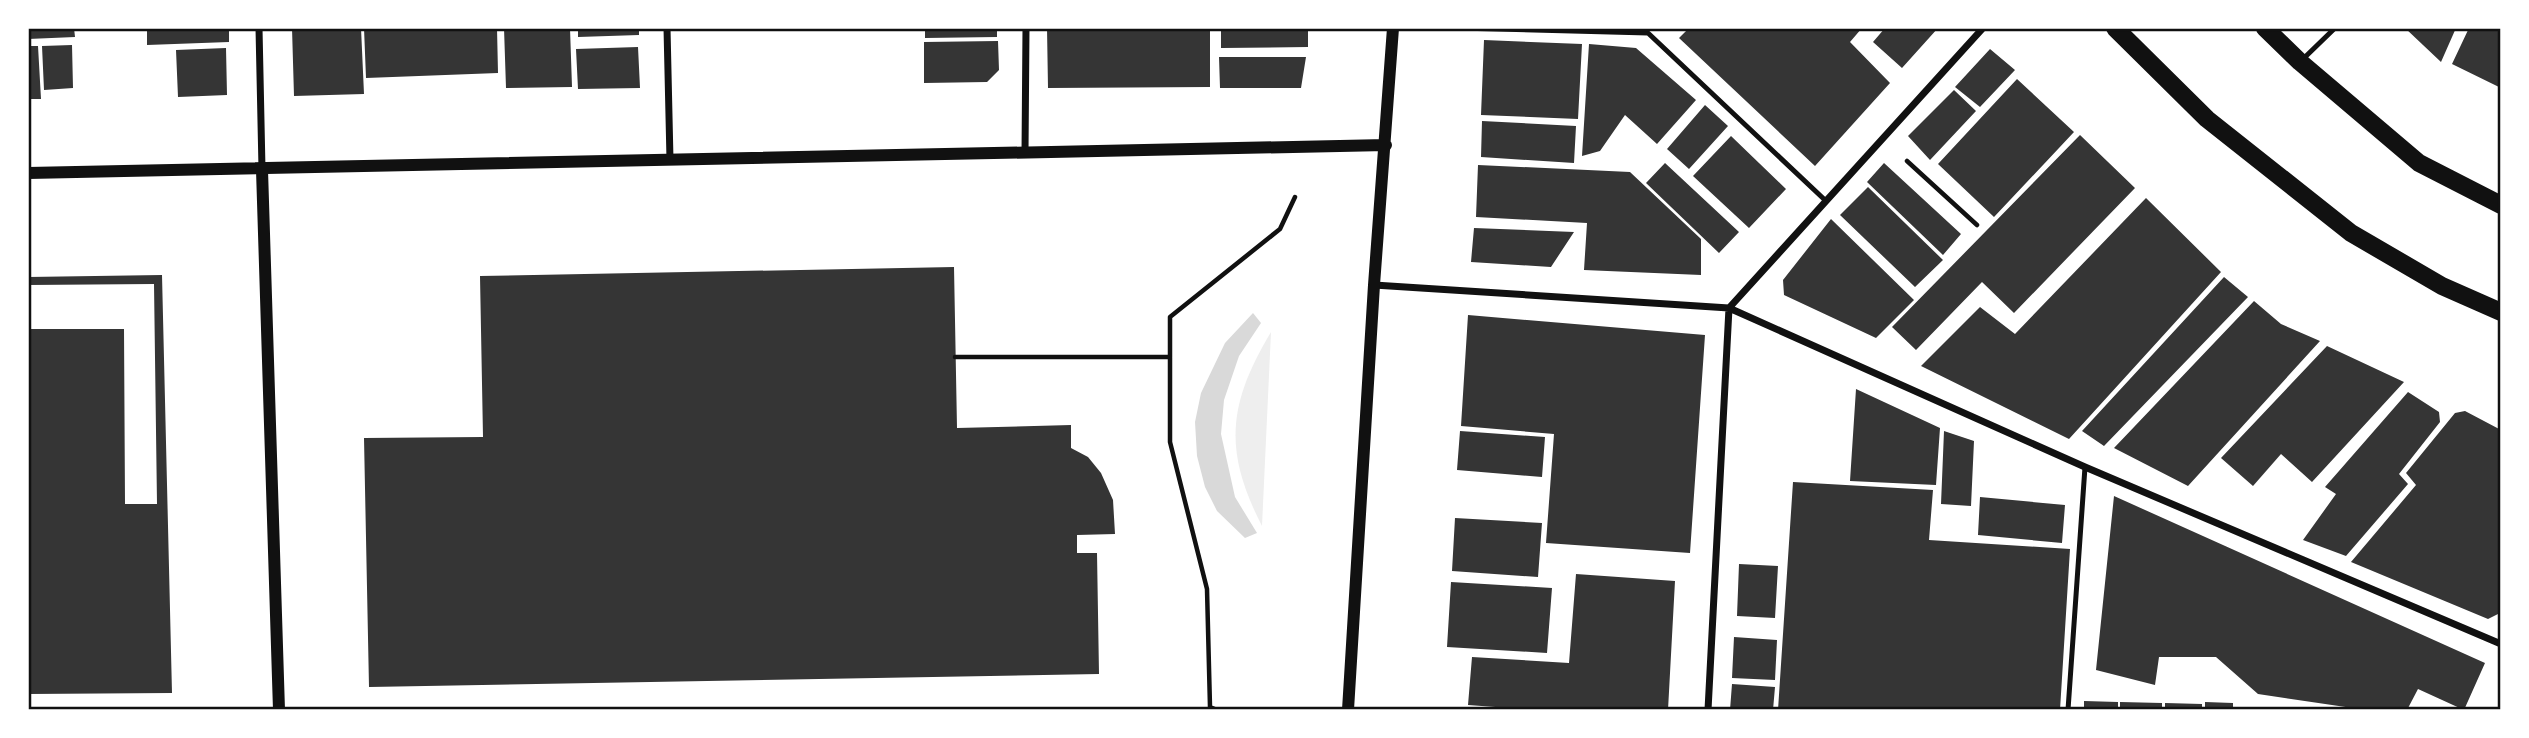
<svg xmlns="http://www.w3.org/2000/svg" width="2529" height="738" font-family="'Open Sans',sans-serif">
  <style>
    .green { fill: #eee }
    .water { fill: #d9d9d9 }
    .building { fill: #353535 }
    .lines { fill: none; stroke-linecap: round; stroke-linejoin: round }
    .path { stroke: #111; stroke-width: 4.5 }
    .service { stroke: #111; stroke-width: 5 }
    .minor { stroke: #111; stroke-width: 7 }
    .tertiary { stroke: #111; stroke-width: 12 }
    .primary { stroke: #111; stroke-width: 18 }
    .neatline { fill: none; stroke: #111; stroke-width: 2.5 }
  </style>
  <rect width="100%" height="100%" fill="#fff"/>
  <!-- green -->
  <path class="green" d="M1271 332 1262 526C1223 450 1228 404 1271 332Z"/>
  <!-- water -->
  <path class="water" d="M1253 313 1261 323 1239 356 1224 400 1221 434 1235 497 1257 533 1245 538 1217 511 1205 487 1197 456 1195 422 1201 393 1225 343Z"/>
  <!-- building -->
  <path class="building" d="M28 28H74L75 37 28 39Z
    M147 28H229V42L147 45Z
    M292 28H361L364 94 294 96Z
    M364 28H497L498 73 366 78Z
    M504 28H570L572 87 506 88Z
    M578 28H639V35L578 37Z
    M925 28H997V37L925 38Z
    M1047 28H1210V87L1048 88Z
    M1221 28H1308V47L1221 48Z
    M1689 28H1862L1850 42 1890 83 1815 166 1679 38Z
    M1885 28H1938L1902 68 1873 42Z
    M2405 28H2456L2441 62Z
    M2469 28H2501V88L2452 64Z
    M1484 40 1582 44 1578 119 1481 115Z
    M998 41 999 70 987 82 924 83V42Z
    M1589 44 1636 48 1696 100 1657 144 1625 115 1600 151 1582 156Z
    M72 45 73 88 44 90 42 46Z
    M28 46H38L41 99H28Z
    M638 47 640 88 578 89 576 49Z
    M226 48 227 95 178 97 176 50Z
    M1990 49 2015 70 1980 107 1955 87Z
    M1219 57H1306L1301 88H1220Z
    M2017 79 2074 132 1994 217 1938 164Z
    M1954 90 1976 111 1930 160 1908 136Z
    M1705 105 1728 126 1689 169 1667 149Z
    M1482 121 1576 126 1574 163 1481 157Z
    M2080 135 2135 188 2014 313 1982 282 1916 350 1892 327Z
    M1731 136 1786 189 1749 228 1693 176Z
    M1665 163 1739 232 1719 253 1646 183Z
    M1884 163 1961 234 1943 255 1867 182Z
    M1478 165 1630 172 1701 239V275L1584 270 1587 223 1476 217Z
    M1868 187 1943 260 1915 287 1840 215Z
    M2146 198 2221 272 2069 439 1921 366 1980 307 2015 334Z
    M1831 219 1914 300 1876 338 1784 295 1783 280Z
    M1474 228 1574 232 1551 267 1471 262Z
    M954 267 957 428 1071 425V448L1088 457 1101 473 1113 500 1115 534 1077 535V553H1097L1099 674 369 687 364 438 483 437 480 276Z
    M162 275 172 693 28 694V329H124L125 504H157L154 284 28 285V277Z
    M2224 277 2248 297 2104 446 2082 431Z
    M2254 301 2281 324 2320 341 2188 486 2114 448Z
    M1468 315 1705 335 1690 553 1546 543 1554 434 1461 426Z
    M2327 346 2404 382 2312 482 2281 454 2253 486 2221 458Z
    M1856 389 1940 428 1936 485 1850 481Z
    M2408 392 2439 412 2440 422 2399 474 2408 484 2346 556 2303 540 2336 494 2325 487Z
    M2465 411 2501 430V608L2500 613 2488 619 2351 562 2416 485 2406 473 2455 413Z
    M1460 431 1545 437 1542 477 1457 470Z
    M1944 431 1974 441 1971 506 1941 504Z
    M1793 482 1933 490 1929 540 2070 549 2060 710H1778Z
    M2114 496 2485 663 2464 710 2418 689 2407 710H2366L2258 694 2216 657H2159L2155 685 2096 670Z
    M1980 497 2065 505 2062 543 1978 535Z
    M1455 518 1542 523 1538 577 1452 571Z
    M1739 564 1778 566 1775 618 1737 616Z
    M1576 574 1675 581 1668 710H1536L1468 705 1472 657 1569 663Z
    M1451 582 1552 588 1547 653 1447 647Z
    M1734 637 1777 640 1775 680 1732 678Z
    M1732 684 1775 687 1773 710H1730Z
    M2084 701 2118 702V710H2084Z
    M2120 702 2162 703V710H2120Z
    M2205 702 2233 703V710H2205Z
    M2165 703 2202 704V710H2165Z"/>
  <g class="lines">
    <!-- path -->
    <path class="path" d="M1907 161 1977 225
      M955 357H1170
      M1217 710 1210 707 1207 589 1170 442V317L1280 229 1295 197"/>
    <!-- service -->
    <path class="service" d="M1458 28 1648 33 1826 201
      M2302 60 2335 28
      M2068 710 2085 467"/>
    <!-- minor -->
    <path class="minor" d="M259 28 262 169
      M667 28 670 160
      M1025 153 1026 28
      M1374 285 1729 308 2085 467 2501 644
      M1708 710 1729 308 1983 28"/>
    <!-- tertiary -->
    <path class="tertiary" d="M262 170 279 710
      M28 173 1386 145
      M1348 710 1374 285 1393 28"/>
    <!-- primary -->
    <path class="primary" d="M2115 28 2207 119 2351 233 2442 286 2501 312
      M2265 28 2300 62 2419 163 2501 205"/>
  </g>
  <!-- border -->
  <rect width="2529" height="738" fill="none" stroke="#ffffff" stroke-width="60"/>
  <rect x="30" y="30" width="2469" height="678" class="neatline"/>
</svg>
